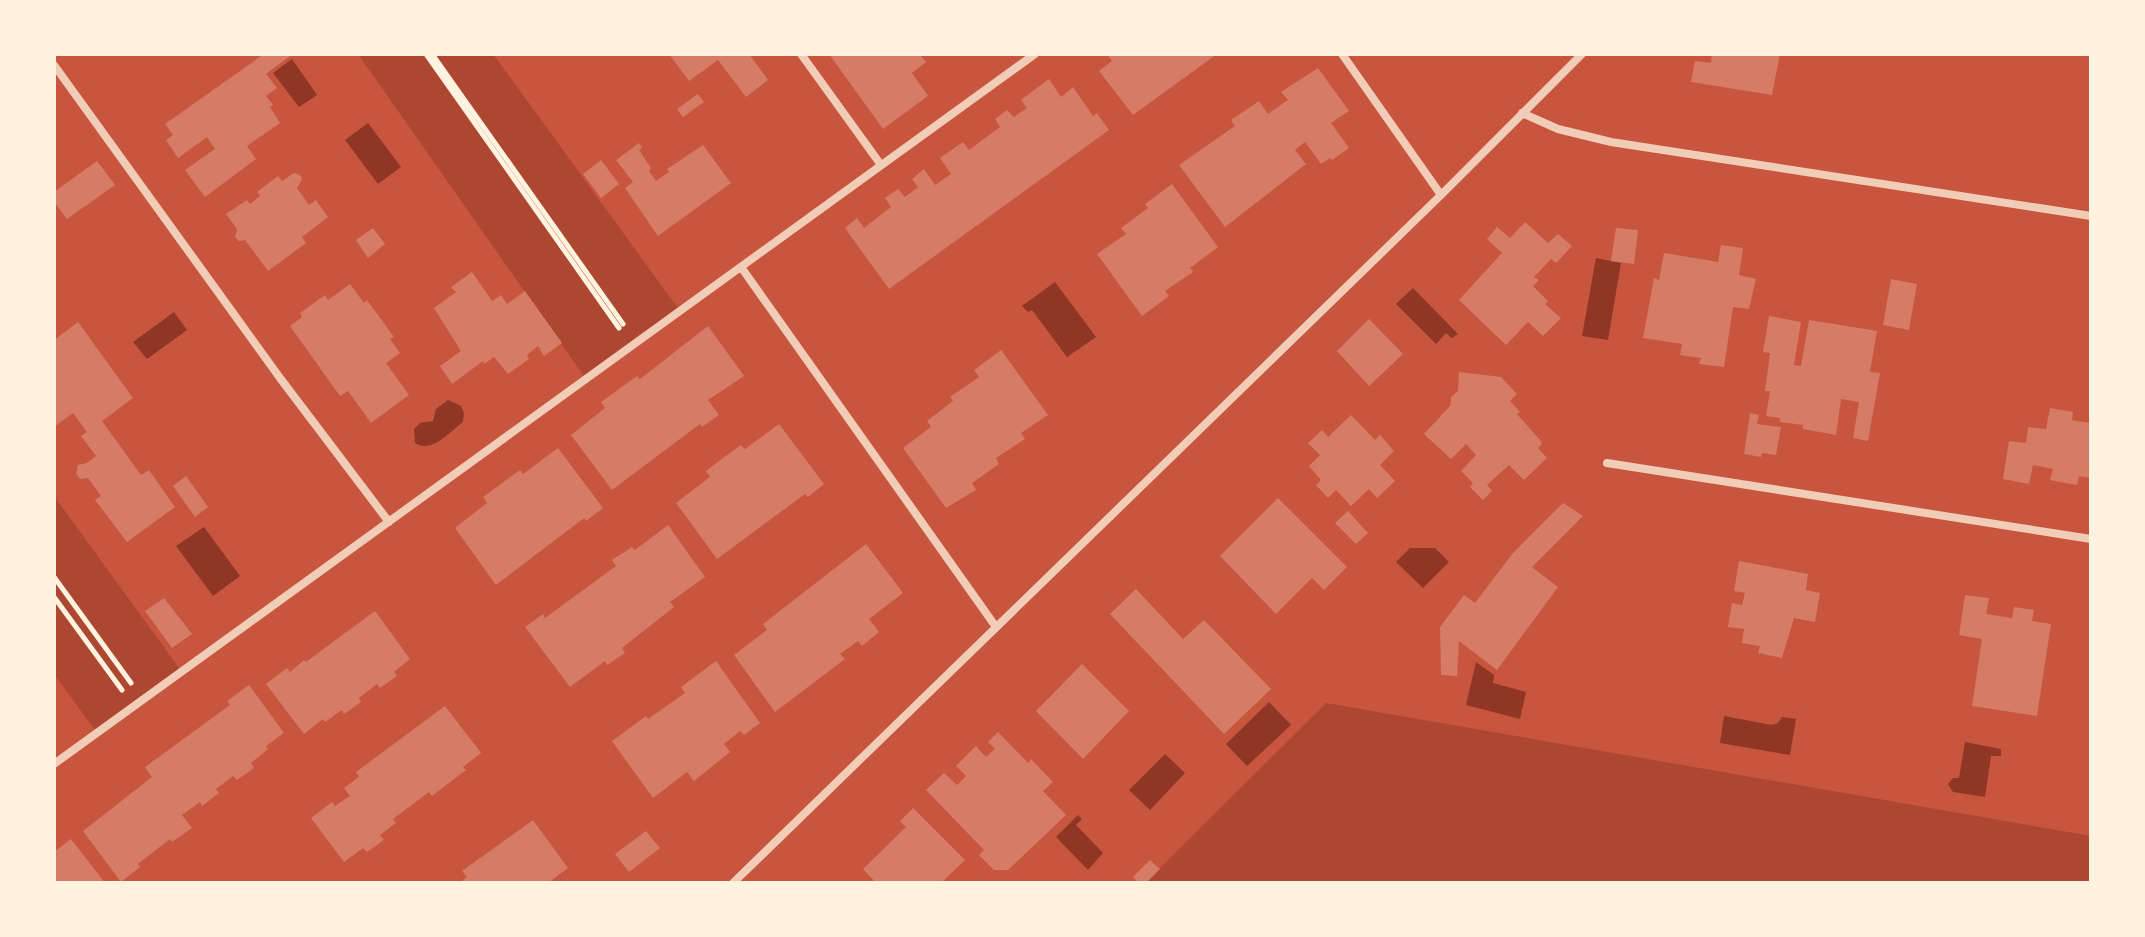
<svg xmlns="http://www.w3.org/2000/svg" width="2145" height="937" font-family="Helvetica,sans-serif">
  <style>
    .green { fill: #ae4732 }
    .water { fill: #8f3625 }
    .building { fill: #d67c66 }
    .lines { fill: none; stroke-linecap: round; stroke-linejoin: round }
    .path { stroke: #fff3e0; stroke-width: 5 }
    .minor { stroke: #f1ccb7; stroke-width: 8 }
  </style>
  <rect width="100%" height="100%" fill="#c8553d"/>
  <!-- green -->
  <path class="green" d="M358 54H493L680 311 586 379Z
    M54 496 182 672 97 733 54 674Z
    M1326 703 2091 836V883H1145Z"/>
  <!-- water -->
  <path class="water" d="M292 59 317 95 299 107 273 73Z
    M368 123 401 167 378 184 345 140Z
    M1596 258 1621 263 1608 340 1582 336Z
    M1055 282 1096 337 1067 357 1032 310 1028 312 1022 306Z
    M1413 288 1458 334 1452 338 1446 333 1436 344 1396 304Z
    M174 312 187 330 147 359 133 342Z
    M448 400 461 406 464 413 463 422C449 432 432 454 415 443L414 429 420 423 433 421 436 409Z
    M204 527 240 576 213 596 176 546Z
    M1410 548H1435L1449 562 1423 588 1396 562Z
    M1476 662 1494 675 1493 683 1526 692 1520 719 1466 705Z
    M1269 702 1291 725 1247 766 1226 744Z
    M1724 716 1772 725 1778 723 1782 717 1796 719 1790 755 1720 743Z
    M1965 742 2001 749V756H1991L1985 797 1953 792 1948 784 1953 778H1959Z
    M1165 754 1185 773 1150 810 1129 790Z
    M1078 815 1082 819 1076 825 1103 853 1088 870 1056 837Z"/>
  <!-- building -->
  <path class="building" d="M264 54H289L290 56 266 74 277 88 266 96 273 105 270 107 280 123 247 146 256 159 205 197 185 170 215 149 207 137 178 158 166 140 173 135 165 124Z
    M669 54H749L768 80 746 97 718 60 689 81Z
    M829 54H919L926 62 912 73 928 96 883 129Z
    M1107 54H1217L1133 115 1099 71 1112 61Z
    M1712 54H1780L1772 95 1691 82 1695 61 1711 63Z
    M1318 68 1349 111 1331 123 1349 148 1332 160 1330 158 1321 164 1305 142 1295 150 1306 164 1225 227 1179 165 1235 126 1231 120 1259 101 1268 114 1288 100 1281 92Z
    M1049 79 1061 97 1073 87 1093 116 1097 113 1109 130 889 289 845 228 857 218 864 228 891 207 885 198 898 189 905 197 918 187 912 179 924 169 935 185 951 174 940 158 963 142 969 150 985 138 1000 127 995 119 1007 110 1014 117 1027 108 1021 100Z
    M698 94 704 102 683 117 677 109Z
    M639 143 642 148 639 150 651 168 649 171 656 181 669 172 667 169 703 145 731 183 658 236 625 188 633 182 616 160Z
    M601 160 619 184 601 198 583 174Z
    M97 161 115 185 67 219 54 202V192Z
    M294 173 300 175 302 179 297 188 309 205 316 200 328 217 302 237 306 243 268 271 245 240 239 241 235 237 237 229 226 214 247 200 250 204 260 196 257 192 278 176 282 181Z
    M1172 184 1218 247 1190 268 1193 272 1165 291 1169 296 1142 316 1097 254 1126 234 1121 228 1148 208 1145 204Z
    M1525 222 1548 243 1558 234 1572 246 1556 263 1551 259 1534 277 1539 280 1533 286 1548 301 1545 304 1561 318 1543 336 1528 322 1506 345 1459 300 1502 253 1487 239 1497 227 1510 238Z
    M373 228 385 244 368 258 356 240Z
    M1616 228 1638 230 1634 264 1611 261Z
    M1721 245 1743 248 1739 275 1756 279 1749 309 1733 307 1724 367 1699 364 1701 358 1680 355 1682 344 1643 338 1654 278 1659 280 1664 253 1718 262Z
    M472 272 492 301 501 295 507 304 525 291 562 343 544 356 538 346 527 355 529 359 508 374 494 357 484 364 483 361 452 384 440 366 461 351 434 308 456 292 451 287Z
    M1891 279 1917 284 1909 330 1883 325Z
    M350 284 364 303 367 300 394 337 390 339 400 353 386 363 409 395 371 423 348 391 340 396 290 326 302 317 300 313 325 295 328 300Z
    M1769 316 1801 322 1794 365 1801 366 1809 320 1877 331 1870 372 1880 373 1868 441 1853 438 1859 402 1841 399 1836 435 1803 429V425L1780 422V418L1766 416 1770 391H1765L1770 353 1763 352Z
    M1369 319 1403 354 1369 386 1337 351Z
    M78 322 133 398 102 421 141 475 149 470 175 507 127 542 95 500 101 496 88 478 80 479 76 474 78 465 87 463 96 456 81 436 87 432 73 413 54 427V340Z
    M708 326 744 376 708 400 719 415 702 427 700 424 612 490 571 435 605 408 601 402 637 376 640 379Z
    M1001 350 1048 415 1021 433 1025 439 996 458 999 464 972 483 976 490 946 508 903 448 931 427 927 421 953 401 950 397 979 377 974 370Z
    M1459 372 1501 377 1517 394 1510 401 1520 412 1517 414 1540 440 1542 444 1538 448 1547 458 1524 480 1509 465 1487 485 1492 491 1483 500 1470 487 1473 483 1461 471 1476 455 1466 444 1451 459 1424 434 1450 406 1451 397 1458 391Z
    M2050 408 2073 412 2072 420 2091 423V478L2079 476 2077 485 2050 480 2053 469 2033 465 2029 484 2003 479 2009 441 2026 443 2028 427 2046 429Z
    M1750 413 1759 415 1757 424 1781 427 1776 455 1762 453 1761 457 1744 454Z
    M1351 415 1375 440 1380 435 1394 451 1380 465 1395 481 1377 498 1369 489 1351 506 1336 490 1328 498 1316 485 1321 480 1309 466 1320 455 1308 443 1322 430 1328 437Z
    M779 424 824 484 808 497 805 494 717 559 676 503 710 477 706 471 723 458 741 445 745 449Z
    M558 448 603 508 586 521 584 518 496 585 455 528 487 503 483 497 520 470 523 474Z
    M186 476 208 507 195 517 173 486Z
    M1278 498 1347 567 1324 590 1312 578 1276 614 1220 556Z
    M1563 503 1583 516 1532 567 1558 587 1497 670 1459 641 1457 676 1441 675 1440 627 1464 595 1475 603 1513 553Z
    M1348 511 1368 533 1356 544 1335 523Z
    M668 525 705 577 670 602 674 607 622 648 625 653 607 665 605 661 570 687 525 627 543 614 545 618 616 566 612 560 632 547 635 550Z
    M866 544 903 593 869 619 879 632 862 646 858 641 840 654 845 659 775 712 734 655 767 630 763 624Z
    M1739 561 1808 574 1806 590 1820 593 1815 622 1794 618 1782 658 1758 653 1760 646 1742 643 1744 629 1728 627 1732 603 1742 605 1745 593 1734 591Z
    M1136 589 1183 639 1204 620 1271 689 1224 734 1110 614Z
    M1965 595 1989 598 1986 614 2012 618 2014 607 2034 610 2032 621 2051 624 2037 716 1972 706 1982 639 1959 635Z
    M164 598 192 634 172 648 145 611Z
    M375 611 410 659 394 672 397 676 380 688 377 684 359 698 361 702 344 714 342 710 325 722 323 719 304 734 266 684 287 668 290 672 304 660 306 662Z
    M716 661 760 723 744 735 740 731 724 744 730 752 694 781 687 772 653 798 612 741 646 716 648 719 685 693 681 687Z
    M1082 664 1129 711 1083 759 1036 711Z
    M249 685 284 733 266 746 268 749 251 763 254 768 237 780 233 776 216 789 219 793 202 806 200 802 182 815 192 828 172 842 170 839 138 864 140 867 121 882 83 831 152 777 145 767 230 705 227 701Z
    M445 706 481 753 463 767 466 770 432 796 429 792 393 819 396 823 380 835 384 840 367 852 363 848 344 862 311 818 332 802 335 806 350 796 344 788 359 777 356 772Z
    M998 732 1028 763 1031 759 1053 782 1043 791 1066 815 1008 870H994L979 855 984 850 926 790 944 773 957 785 966 776 956 766 976 746 986 757 995 749 988 742Z
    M913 808 965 860 941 883H876L863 869 906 827 900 821Z
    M533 820 568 868 548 883H460L467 877 462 871Z
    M646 831 660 848 629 872 615 854Z
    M71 839 78 848 105 883H54V852Z
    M1150 860 1160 869 1146 883H1139L1133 877Z"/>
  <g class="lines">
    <!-- path -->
    <path class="path" d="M426 54 619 328
      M432 54 623 324
      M54 577 131 683
      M54 597 122 690"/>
    <!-- minor -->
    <path class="minor" d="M801 54 881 165
      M1342 54 1441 195
      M54 65 280 378 389 522
      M1522 113 1558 129 1611 142 2091 216
      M741 267 996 627
      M1607 463 2091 539
      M54 764 1035 54
      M733 883 1441 195 1582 54"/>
  </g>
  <!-- border -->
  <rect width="2145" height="937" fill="none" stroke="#fff3e0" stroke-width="112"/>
</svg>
